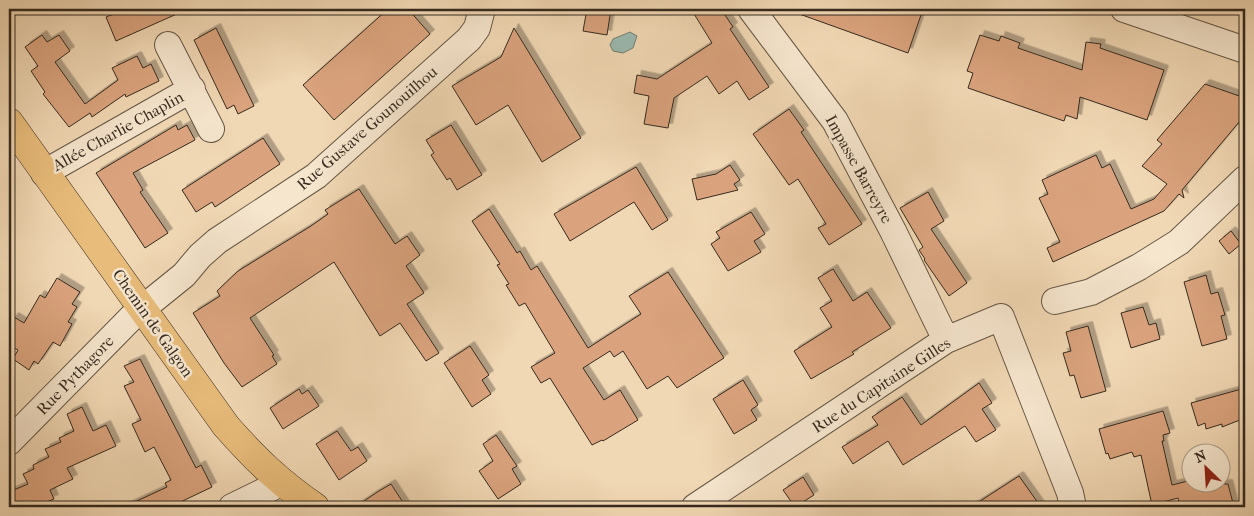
<svg xmlns="http://www.w3.org/2000/svg" width="1254" height="516" font-family="'IM FELL French Canon',serif">
  <style>
    .water { fill: #9bb9af; stroke: #728075 }
    .building { fill: #daa37d; stroke: #352a1f; filter: url(#shadow) }
    .lines { fill: none; stroke-linecap: round; stroke-linejoin: round }
    .minor-casing { stroke: #645644; stroke-width: 28 }
    .major-casing { stroke: #352a1f; stroke-width: 29 }
    .minor { stroke: #f6e6ce; stroke-width: 26 }
    .major { stroke: #e8bc7a; stroke-width: 28 }
    .labels { text-anchor: middle; dominant-baseline: central; stroke-width: 5; stroke-linejoin: round; paint-order: stroke }
    .street-label { font-size: 16px; fill: #352a1f; stroke: #f6e6ce }
  </style>
  <defs>
    <filter id="shadow"><feDropShadow dx="4.5" dy="-4.5" stdDeviation="0" flood-color="#0004"/></filter>
  </defs>
  <rect width="100%" height="100%" fill="#f1d8b4"/>
  <filter id="stains"><feTurbulence type="fractalNoise" baseFrequency=".004" numOctaves="4"/><feColorMatrix values="0 0 0 0 .2 0 0 0 0 .09 0 0 0 0 .02 0 0 0 .5 -.17"/></filter>
  <radialGradient id="worn" r=".72"><stop offset=".6" stop-color="#630" stop-opacity="0"/><stop offset="1" stop-color="#630" stop-opacity=".3"/></radialGradient>
  <!-- water -->
  <path class="water" d="M630 32 637 36 633 48 623 53 613 51 610 45 613 39Z"/>
  <!-- building -->
  <path class="building" d="M126 9H188L116 41 106 17Z
    M388 9H408L430 34 334 120 303 85Z
    M587 9H611L607 35 583 31Z
    M691 9H721L733 27 730 29 769 87 749 100 737 81 719 94 707 76 674 98 668 128 644 124 649 96 634 93 637 75 657 79 712 43Z
    M791 9H923L908 53 791 11Z
    M216 28 254 106 238 114 234 105 227 109 194 40Z
    M514 28 581 138 542 162 508 105 476 125 452 86 501 57Z
    M42 35 47 42 59 35 70 51 55 62 85 104 118 80 112 68 137 56 143 68 151 64 159 81 126 97 125 94 92 117 90 113 69 127 43 94 45 92 31 71 38 66 25 47Z
    M980 35 999 41 1001 36 1020 43 1018 48 1082 70 1086 42 1101 44 1100 48 1164 70 1147 120 1080 97 1077 119 1066 115 1064 121 968 88 973 73 967 71Z
    M1205 84 1245 98V115L1182 190 1184 198 1179 194 1164 211 1053 262 1047 248 1060 242 1039 198 1048 194 1042 180 1096 155 1102 168 1110 164 1131 209 1154 199 1167 184 1142 166 1162 144 1157 140Z
    M789 109 804 130 801 132 862 224 829 245 818 228 826 224 798 179 789 185 753 134Z
    M176 125 178 130 187 125 195 140 133 173 143 190 140 192 168 233 145 248 96 173Z
    M451 125 482 175 457 190 450 178 447 180 431 155 434 153 426 140Z
    M263 138 280 164 215 207 212 202 196 212 182 190Z
    M730 165 740 180 734 184 738 190 697 200 692 179 716 174Z
    M636 167 668 220 652 230 634 202 570 241 554 214Z
    M359 189 395 244 407 236 420 255 406 266 424 293 407 304 439 353 426 361 400 323 380 336 334 262 250 318 274 355 272 356 277 364 242 387 224 363 193 313 220 296 217 291 238 271 311 226 328 214 325 210Z
    M928 192 944 221 931 229 967 283 949 296 924 260 925 259 919 250 923 247 900 208Z
    M489 209 517 253 520 251 531 270 537 266 588 348 641 314 629 296 668 272 724 358 677 388 668 376 647 389 623 351 614 357 610 351 583 368 604 400 620 390 638 420 603 441 602 440 592 445 550 378 541 383 531 367 555 353 525 303 519 306 506 285 509 284 497 265 500 264 472 221Z
    M751 212 765 234 754 241 761 252 728 271 711 244 720 238 716 232Z
    M1231 231 1241 244 1229 254 1219 241Z
    M833 269 853 301 867 292 891 328 852 352 854 354 811 379 794 351 832 327 820 308 832 301 818 278Z
    M1206 275 1211 294 1218 292 1225 315 1221 316 1227 339 1202 346 1184 282Z
    M57 278 80 292 72 304 77 307 68 322 72 324 60 346 53 342 38 364 34 361 29 370 13 359 18 350 9 345V324L14 317 24 323 40 295 45 298Z
    M1143 307 1149 325 1156 323 1160 339 1131 348 1121 313Z
    M1088 326 1106 391 1081 398 1074 375 1070 376 1063 353 1071 351 1066 332Z
    M470 346 489 375 482 380 491 394 472 407 444 363Z
    M140 359 196 468 201 465 212 487 170 507H124L167 487 165 483 171 480 154 447 145 452 132 424 141 420 124 386 134 382 124 366Z
    M743 380 758 405 751 410 757 420 734 434 713 399Z
    M979 383 992 403 982 409 996 430 976 442 965 426 903 465 888 441 853 464 842 447 878 425 872 417 902 397 921 425Z
    M1245 388V418L1222 427V424L1206 429 1205 423 1198 426 1191 403Z
    M299 389 302 394 308 390 319 406 283 429 270 408Z
    M82 407 93 431 106 425 116 446 67 468 73 479 50 490 54 499 34 507H9V492L28 484 23 474 34 469 33 465 49 457 45 449 61 442 59 438 74 431 67 414Z
    M1163 411 1170 433 1163 435 1164 441H1162L1172 485 1192 480V484H1228L1234 507H1180L1178 498 1152 505 1141 455 1134 457 1132 452 1110 459 1108 453 1106 454 1099 429Z
    M337 431 351 451 358 447 367 461 339 480 316 444Z
    M496 435 517 466 512 469 521 484 498 499 479 471 493 461 483 444Z
    M1019 476 1041 507H971L1005 485Z
    M803 477 814 495 795 507 783 490Z
    M391 484 406 507H355L379 491Z"/>
  <g class="lines">
    <defs>
      <path id="minor" d="M751 9 835 121 893 231 946 340
        M1124 9 1245 50
        M168 45 211 129
        M44 173 192 89
        M1055 301 1091 292 1139 267 1179 242 1245 179
        M9 442 132 317 184 275 200 256 217 241 316 176 469 39 477 28 482 9
        M232 507 281 483
        M695 507 946 340 1001 317 1070 493 1073 507"/>
      <path id="major" d="M9 122 226 426C256 460 279 482 315 507"/>
    </defs>
    <!-- minor casing -->
    <use href="#minor" class="minor-casing"/>
    <!-- major casing -->
    <use href="#major" class="major-casing"/>
    <!-- minor -->
    <use href="#minor" class="minor"/>
    <!-- major -->
    <use href="#major" class="major"/>
  </g>
  <g class="labels">
    <!-- street labels -->
    <g class="street-label">
      <text transform="translate(367 128) rotate(-41)">Rue Gustave Gounouilhou</text>
      <text transform="translate(118 131) rotate(-29)">Allée Charlie Chaplin</text>
      <text transform="translate(859 169) rotate(61)">Impasse Barreyre</text>
      <text transform="translate(153 323) rotate(55)">Chemin de Galgon</text>
      <text transform="translate(75 375) rotate(-46)">Rue Pythagore</text>
      <text transform="translate(881 385) rotate(-33)">Rue du Capitaine Gilles</text>
    </g>
  </g>
  <!-- margin -->
  <rect width="1254" height="516" fill="none" stroke="#f1d8b4" stroke-width="30"/>
  <rect x="10" y="10" width="1234" height="496" fill="none" stroke="#352a1f" stroke-width="2.5"/>
  <rect x="15" y="15" width="1224" height="486" fill="none" stroke="#352a1f"/>
  <!-- north arrow -->
  <g transform="translate(1206 468) rotate(335)"><circle r="24" fill="#f6e6ce" stroke="#a99b88"/>
  <path d="M0-4L9 19L0 12L-9 19Z" fill="#8f2418"/>
  <text y="-8" font-size="14" font-weight="bold" text-anchor="middle" fill="#352a1f">N</text>
  </g>
  <rect width="100%" height="100%" filter="url(#stains)"/>
  <rect width="100%" height="100%" fill="url(#worn)"/>
</svg>
